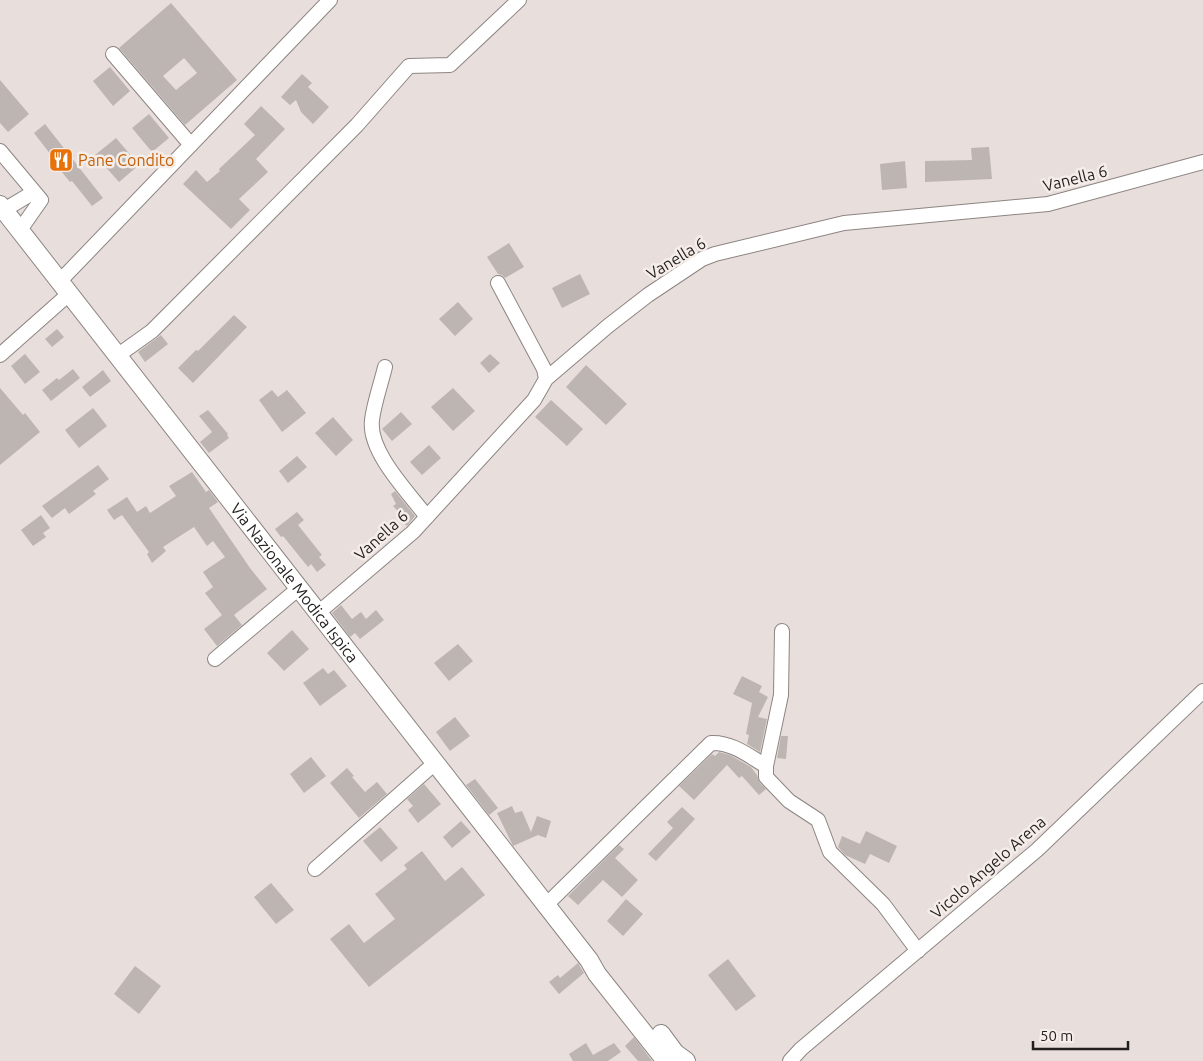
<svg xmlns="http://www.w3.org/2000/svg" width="1203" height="1061" font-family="Ubuntu,sans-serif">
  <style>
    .building { fill: #bdb5b1; fill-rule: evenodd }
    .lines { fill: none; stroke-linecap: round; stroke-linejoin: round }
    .minor-casing { stroke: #8d8582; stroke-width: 16 }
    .major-casing { stroke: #8d8582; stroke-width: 20 }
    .minor { stroke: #fff; stroke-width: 14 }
    .major { stroke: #fff; stroke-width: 18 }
    .labels { text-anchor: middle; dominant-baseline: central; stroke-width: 5; stroke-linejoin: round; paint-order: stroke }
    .food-label { font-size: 16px; fill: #c56008; stroke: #f5ede9; text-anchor: start }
    .street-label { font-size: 16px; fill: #211e1d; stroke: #f5ede9 }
  </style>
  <rect width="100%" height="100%" fill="#e8dfdc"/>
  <!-- building -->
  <path class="building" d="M171 3 237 80 185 125 119 48ZM184 58 197 73 176 90 163 76Z
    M110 67 130 91 113 106 93 81Z
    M302 74 312 83 308 87 329 107 313 124 301 112 296 100 290 105 281 97Z
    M0 80 29 114 8 132 0 123Z
    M261 106 285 129 256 159 268 172 239 199 250 210 231 229 183 184 196 170 207 182 220 171 219 169 255 135 244 124Z
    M149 114 169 138 152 152 132 128Z
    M45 124 103 198 92 206 72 181 70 182 52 160 54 159 34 133Z
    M116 138 139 165 119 182 95 155Z
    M989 147 992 179 925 182V161L972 160 971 148Z
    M905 161 907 188 882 190 880 164Z
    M509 243 524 267 505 278 502 275 498 274 487 257Z
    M580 274 590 294 562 308 552 288Z
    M458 302 473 319 455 336 439 319Z
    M234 315 247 327 193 383 178 368 196 350 198 351Z
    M57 329 64 337 52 347 45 339Z
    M161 335 168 344 145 362 138 352Z
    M25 354 40 372 25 384 11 366Z
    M490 354 500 363 489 373 480 363Z
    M586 365 627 404 606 425 566 387Z
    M73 369 80 378 51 401 42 390 57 378 59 380Z
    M103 370 111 381 90 397 82 387Z
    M0 388 23 415 25 413 40 432 0 465Z
    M453 388 475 411 453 431 431 407Z
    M272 390 278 397 287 390 306 413 282 432 259 400Z
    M551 400 583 429 567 446 535 417Z
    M93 408 107 426 79 448 65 430Z
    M208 410 228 434 227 435 229 438 209 453 200 442 212 432 199 416Z
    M401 412 412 424 392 441 382 429Z
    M333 417 353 440 336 456 315 433Z
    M429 445 441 458 422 475 410 462Z
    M297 456 307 467 288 483 279 471Z
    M98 465 109 479 93 491 96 494 69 514 65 508 52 518 42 506Z
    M192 472 206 492 209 490 218 502 209 508 250 568 267 589 234 615 242 625 217 646 204 629 222 615 205 593 213 587 203 572 225 557 213 541 207 546 194 527 163 547 166 551 152 563 147 554 149 552 122 515 114 520 107 510 127 497 137 512 146 506 150 513 176 496 169 486Z
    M395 491 415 516 407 526 402 521 405 518 393 506 396 504 391 494Z
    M297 512 304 520 298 525 322 555 319 557 326 565 317 572 311 564 308 567 283 536 281 537 275 529Z
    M41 515 50 528 43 533 46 537 33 546 21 530Z
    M341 605 352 619 361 612 366 619 376 610 384 620 360 639 355 633 350 637 332 613Z
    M292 630 309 649 284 671 267 653Z
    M458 644 473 661 449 681 434 663Z
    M323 668 328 674 334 670 347 686 320 706 303 683Z
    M742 676 762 686 759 692 768 697 758 717 767 719 760 752 747 744 749 735 746 734 752 703 733 694Z
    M455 717 470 736 450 751 436 732Z
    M781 736H788L786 759 777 758Z
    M719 752 730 755 751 767 757 775 760 783 766 789 759 795 742 776 739 778 727 765 694 800 679 786 712 754 715 756Z
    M311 757 326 776 304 793 290 774Z
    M347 768 354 776 352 777 365 792 377 782 387 794 359 818 330 783Z
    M475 779 498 808 489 815 466 785Z
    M424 784 441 804 418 823 408 810 413 806 407 799Z
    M512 806 515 813 522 811 531 832 537 816 551 821 546 838 538 835 513 846 497 813Z
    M682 807 695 819 656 861 648 854 673 828 667 822Z
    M461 821 471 832 452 848 443 837Z
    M380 827 398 848 381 862 363 841Z
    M866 831 897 846 889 863 870 854 865 864 845 855 838 847 842 836 860 844Z
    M619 845 624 849 615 858 638 880 622 897 603 880 578 905 568 896Z
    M422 851 445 881 462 867 485 895 369 987 330 939 349 924 364 943 395 919 375 894 407 869 404 865Z
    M271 883 294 910 276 924 254 897Z
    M626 899 643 914 623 936 607 921Z
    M728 959 756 996 736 1011 708 975Z
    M578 963 584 973 559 994 549 982 558 975 560 978Z
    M135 966 161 986 139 1014 114 994Z
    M634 1037 652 1061H638L625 1046Z
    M586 1043 593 1055 614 1043 621 1052 608 1061H573L569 1054Z"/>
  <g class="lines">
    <defs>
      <path id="minor" d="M113 54 191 145
        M0 151 41 200 20 230
        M4 210 34 192
        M60 281 330 0
        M498 283 544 369 546 379
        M0 355 70 293
        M117 356 152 331 167 316 357 125 409 66 450 65 519 0
        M385 367C381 384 374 403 372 420 368 452 409 493 427 517
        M318 613 413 532 534 400 546 379 608 326 648 295 702 259 715 254 844 223 1048 204 1203 162
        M782 631 781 695 766 766V777L789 801 818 820 830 852 883 904 918 951
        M215 659 299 588
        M315 869 435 763
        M546 905 711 743C732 742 749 756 766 766
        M790 1061 801 1049 1037 850 1203 691"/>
      <g id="major">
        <path id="s1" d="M0 205 589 960 597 974 666 1061"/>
        <path d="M661 1034 675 1053 686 1061"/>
      </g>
    </defs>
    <!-- minor casing -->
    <use href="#minor" class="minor-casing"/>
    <!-- major casing -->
    <use href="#major" class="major-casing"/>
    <!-- minor -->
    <use href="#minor" class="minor"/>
    <!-- major -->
    <use href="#major" class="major"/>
  </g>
  <!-- icons -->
  <defs>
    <symbol id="restaurant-square" viewBox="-11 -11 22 22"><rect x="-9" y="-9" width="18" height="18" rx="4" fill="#e8710a" stroke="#f5ede9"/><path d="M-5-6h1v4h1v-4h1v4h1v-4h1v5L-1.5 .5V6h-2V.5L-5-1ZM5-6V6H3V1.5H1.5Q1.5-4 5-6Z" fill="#fff"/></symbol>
  </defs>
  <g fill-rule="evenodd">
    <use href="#restaurant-square" x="47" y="146" width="28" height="28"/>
  </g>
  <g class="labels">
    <!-- food labels -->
    <g class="food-label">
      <text x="78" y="160">Pane Condito</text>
    </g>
    <!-- street labels -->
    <g class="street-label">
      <text transform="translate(1075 178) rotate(-14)">Vanella 6</text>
      <text transform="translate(676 258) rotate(-31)">Vanella 6</text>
      <text transform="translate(381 535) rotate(-42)">Vanella 6</text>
      <text stroke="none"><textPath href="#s1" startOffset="479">Via Nazionale Modica Ispica</textPath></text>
      <text transform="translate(988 867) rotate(-41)">Vicolo Angelo Arena</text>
    </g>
  </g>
  <!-- scale -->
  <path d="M1033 1041v8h95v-8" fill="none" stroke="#211e1d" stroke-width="2.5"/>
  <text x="1040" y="1041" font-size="15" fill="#211e1d" stroke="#f5ede9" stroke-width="4" paint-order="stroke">50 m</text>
</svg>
